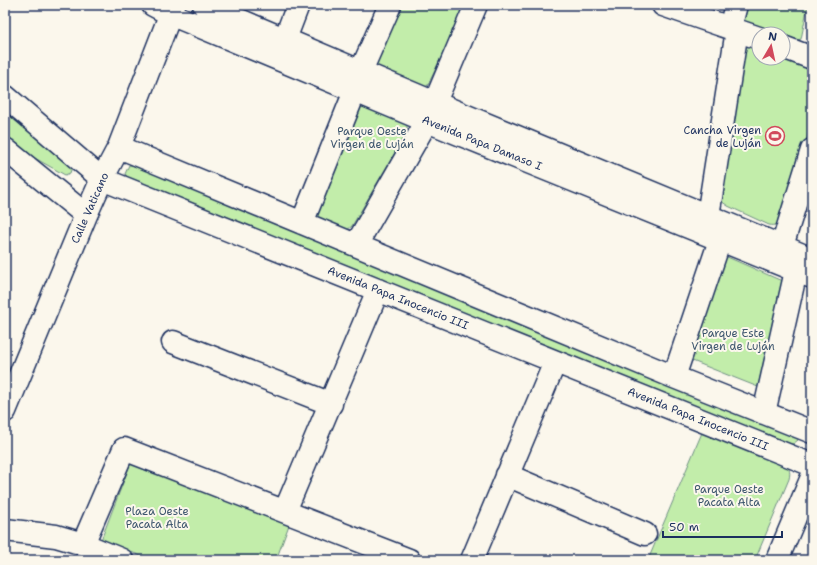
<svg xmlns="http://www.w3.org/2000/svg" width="817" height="565" font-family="'Shantell Sans',sans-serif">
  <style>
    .green { fill: #c2edaa; stroke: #6e8e84 }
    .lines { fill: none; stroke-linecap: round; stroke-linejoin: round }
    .minor-casing { stroke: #1b2f5e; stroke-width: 25 }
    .minor { stroke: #fbf7ec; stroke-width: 22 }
    .labels { text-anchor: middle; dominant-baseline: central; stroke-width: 4; stroke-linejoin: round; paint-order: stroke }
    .poi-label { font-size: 11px; fill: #1b2f5e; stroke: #fbf7ec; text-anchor: end }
    .park-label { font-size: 11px; fill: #3c556d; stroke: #fbf7ec }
    .street-label { font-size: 11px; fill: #1b2f5e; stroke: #fbf7ec }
  </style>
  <rect width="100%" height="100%" fill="#fbf7ec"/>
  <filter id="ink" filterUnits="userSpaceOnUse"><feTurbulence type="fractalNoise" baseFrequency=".025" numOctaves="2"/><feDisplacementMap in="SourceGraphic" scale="8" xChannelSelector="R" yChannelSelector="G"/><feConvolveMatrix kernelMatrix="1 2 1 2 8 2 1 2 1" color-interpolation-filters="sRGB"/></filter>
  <g filter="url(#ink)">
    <!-- green -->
    <path class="green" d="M400 5H466L428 85 424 88 377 68 376 64Z
      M742 5H808L801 39 798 40 783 35V34H780L743 21 740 16Z
      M747 43 759 45V58H783L812 65V122L782 218C778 225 776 226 769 225L728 206 721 201 740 50Z
      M358 104 407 124V132L352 226 346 231H340L310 213Z
      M5 106 72 167 70 173 65 175 24 152 5 138Z
      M129 165 136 166 786 430 796 434 798 440 793 444 782 443 130 180 125 174Z
      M725 256 782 281 758 387 690 360Z
      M704 428 784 462C789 468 791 471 789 479L755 560H648Z
      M131 462 289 525 276 560H151L101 540Z"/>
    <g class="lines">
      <defs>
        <path id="minor" d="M153 5 170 14 427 121 812 277
          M204 5 435 103 812 259
          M663 5 759 38
          M730 28 736 5
          M285 39 298 5
          M783 47 812 58
          M5 96 102 179 812 465
          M119 147 674 377 812 432
          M5 149 86 215
          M708 216 737 30
          M302 223 355 91 361 71 390 5
          M356 245 427 121 476 5
          M782 246 812 150
          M173 342 331 404
          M674 377 720 240
          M5 411 86 215 102 179 119 147 174 5
          M764 413 796 271
          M507 475 645 534
          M285 511 378 290
          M5 530 56 536 83 544 122 560
          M83 544 124 449 409 560
          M472 560 555 362
          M777 560 812 477"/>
      </defs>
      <!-- minor casing -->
      <use href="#minor" class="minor-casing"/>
      <!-- minor -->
      <use href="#minor" class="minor"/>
    </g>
  </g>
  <!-- icons -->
  <defs>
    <symbol id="stadium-ring" viewBox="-11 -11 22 22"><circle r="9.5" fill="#fbf7ec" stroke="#d1495b" stroke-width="1.5"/><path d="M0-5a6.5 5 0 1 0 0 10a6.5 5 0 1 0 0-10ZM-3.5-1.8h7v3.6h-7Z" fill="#d1495b"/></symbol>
  </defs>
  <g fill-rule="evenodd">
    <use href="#stadium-ring" x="764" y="125" width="22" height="22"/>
  </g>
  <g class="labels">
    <!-- poi labels -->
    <g class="poi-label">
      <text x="761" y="130">Cancha Virgen<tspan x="761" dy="13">de Luján</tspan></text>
    </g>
    <!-- park labels -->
    <g class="park-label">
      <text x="372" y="131">Parque Oeste<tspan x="372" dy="13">Virgen de Luján</tspan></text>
      <text x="733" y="333">Parque Este<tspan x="733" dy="13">Virgen de Luján</tspan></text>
      <text x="729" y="489">Parque Oeste<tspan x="729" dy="13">Pacata Alta</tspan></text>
      <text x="157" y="511">Plaza Oeste<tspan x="157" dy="13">Pacata Alta</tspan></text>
    </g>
    <!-- street labels -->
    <g class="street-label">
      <text transform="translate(482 143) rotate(22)">Avenida Papa Damaso I</text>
      <text transform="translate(90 208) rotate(-66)">Calle Vaticano</text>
      <text transform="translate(398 298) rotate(22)">Avenida Papa Inocencio III</text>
      <text transform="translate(698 419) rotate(22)">Avenida Papa Inocencio III</text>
    </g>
  </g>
  <!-- margin -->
  <rect width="817" height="565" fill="none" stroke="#fbf7ec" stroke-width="20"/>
  <rect x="10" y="10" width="797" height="545" fill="none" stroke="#1b2f5e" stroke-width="1.5" filter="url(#ink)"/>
  <!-- north arrow -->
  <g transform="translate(771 46) rotate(9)"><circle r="19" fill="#fbf7ec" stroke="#a1a7b3"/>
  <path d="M0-3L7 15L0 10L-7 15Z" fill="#d1495b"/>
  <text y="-6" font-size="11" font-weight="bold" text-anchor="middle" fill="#1b2f5e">N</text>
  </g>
  <!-- scale -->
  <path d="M663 531v6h119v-6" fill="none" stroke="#1b2f5e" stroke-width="2"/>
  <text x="669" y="531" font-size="12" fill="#1b2f5e" stroke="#fbf7ec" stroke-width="3" paint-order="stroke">50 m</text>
</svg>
